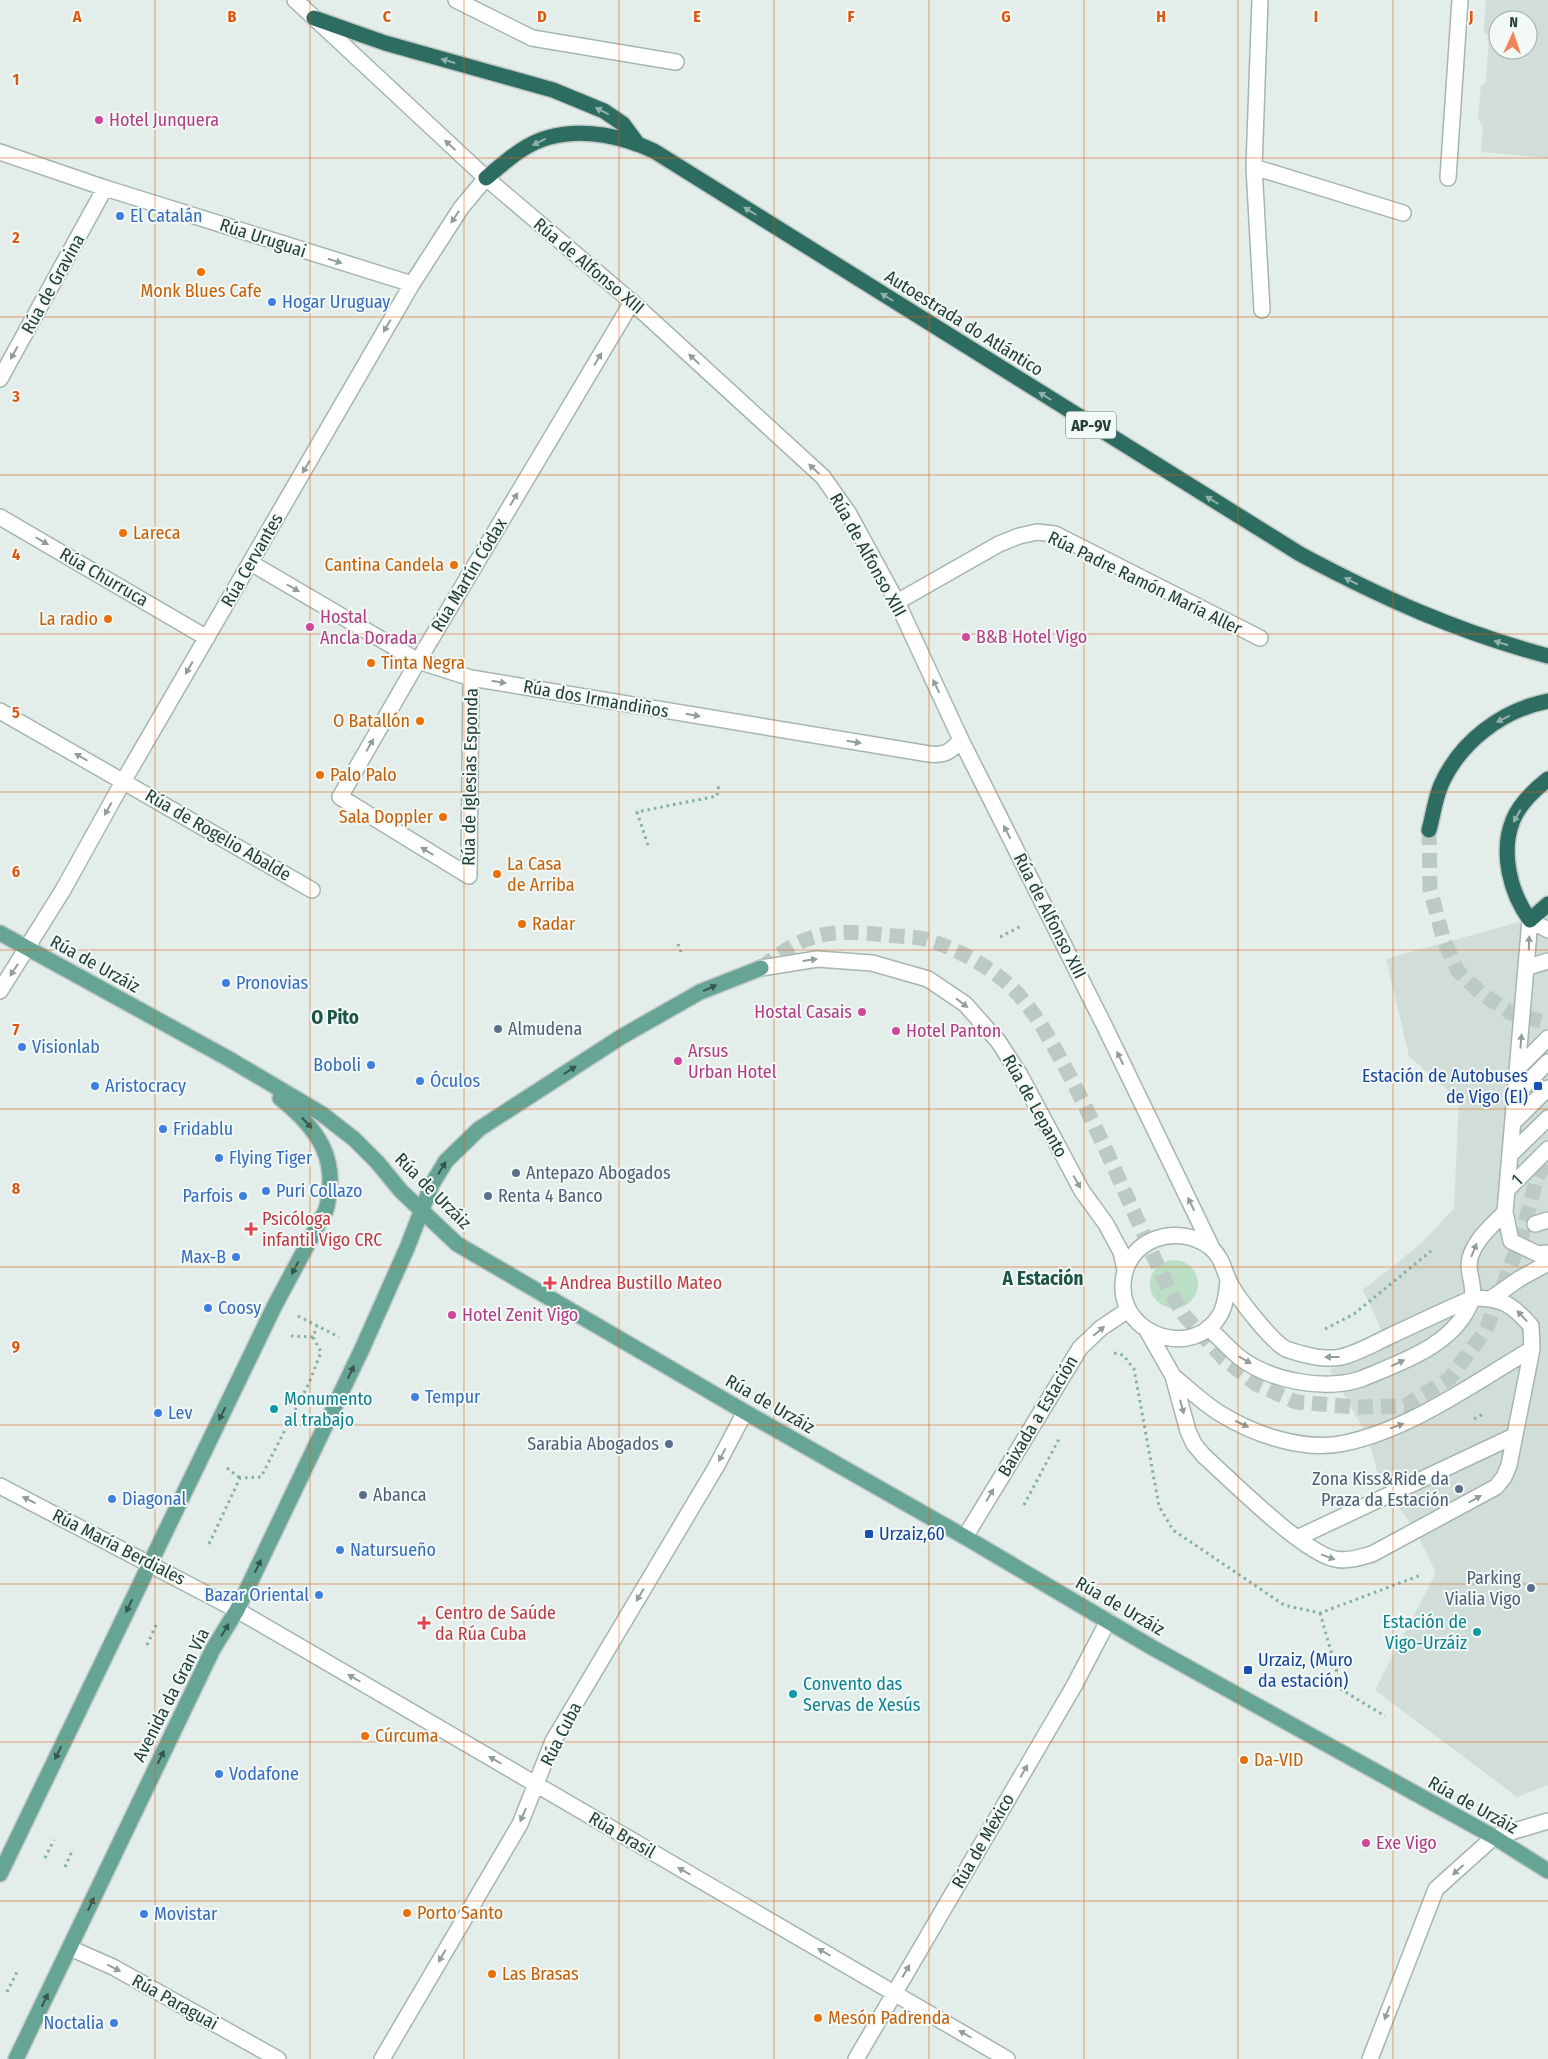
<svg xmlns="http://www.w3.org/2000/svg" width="1548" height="2059" font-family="'Fira Sans Condensed',sans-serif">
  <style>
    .built { fill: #d1ddd8; fill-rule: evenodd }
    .green { fill: #bbdfc5 }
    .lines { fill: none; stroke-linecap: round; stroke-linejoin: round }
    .highway-tunnel { stroke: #bccac6; stroke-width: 15; stroke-dasharray: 15 8; stroke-linecap: butt }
    .minor-casing { stroke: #a5b5b0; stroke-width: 18 }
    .major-casing { stroke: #c1c9c7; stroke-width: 18 }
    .highway-casing { stroke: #c1c9c7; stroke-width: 18 }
    .path { stroke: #82b1a4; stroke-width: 3; stroke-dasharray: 2.5 4; stroke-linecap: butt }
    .minor { stroke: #fff; stroke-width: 15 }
    .major { stroke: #66a495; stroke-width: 15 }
    .highway { stroke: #2d6c60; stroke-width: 15 }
    .oneway { fill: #90b2ab }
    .oneway2 { fill: #909f9c }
    .oneway3 { fill: #33584f }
    .grid { fill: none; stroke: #de580e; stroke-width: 1; stroke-opacity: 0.55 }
    .hotel-dot { fill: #d1479c; stroke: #f3f9f6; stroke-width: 2 }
    .shop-dot { fill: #3f7fe0; stroke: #f3f9f6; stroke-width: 2 }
    .food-dot { fill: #e8710a; stroke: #f3f9f6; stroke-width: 2 }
    .service-dot { fill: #5c6f8a; stroke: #f3f9f6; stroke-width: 2 }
    .transit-dot { fill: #1a4fb4; stroke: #f3f9f6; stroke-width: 2 }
    .health-dot { fill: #e0444e; stroke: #f3f9f6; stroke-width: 2 }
    .culture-dot { fill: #0f9aa8; stroke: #f3f9f6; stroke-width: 2 }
    .labels { text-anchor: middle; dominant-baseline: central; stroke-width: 4; stroke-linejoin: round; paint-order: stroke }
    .shield { fill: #f3f9f6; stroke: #617771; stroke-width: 1 }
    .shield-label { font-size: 16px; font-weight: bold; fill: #223f38 }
    .hotel-label { font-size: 18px; fill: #b23c85; stroke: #f3f9f6; text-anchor: start }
    .shop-label { font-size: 18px; fill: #366cbe; stroke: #f3f9f6; text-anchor: start }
    .street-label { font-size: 18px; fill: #223f38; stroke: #f3f9f6 }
    .food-label { font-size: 18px; fill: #c56008; stroke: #f3f9f6; text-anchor: start }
    .service-label { font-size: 18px; fill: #4e5e75; stroke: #f3f9f6; text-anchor: start }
    .transit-label { font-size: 18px; fill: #164399; stroke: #f3f9f6; text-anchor: start }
    .health-label { font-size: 18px; fill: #be3a42; stroke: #f3f9f6; text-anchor: start }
    .culture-label { font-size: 18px; fill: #0d838f; stroke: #f3f9f6; text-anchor: start }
    .neighbourhood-label { font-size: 19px; font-weight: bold; fill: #1d5246; stroke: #f3f9f6 }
    .grid-label { font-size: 16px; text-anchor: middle; font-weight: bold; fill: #de580e; stroke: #f3f9f6; stroke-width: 4; stroke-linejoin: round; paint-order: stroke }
  </style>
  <rect width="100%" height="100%" fill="#e3ede9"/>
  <!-- built -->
  <path class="built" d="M1486 0H1548V158L1481 152 1483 127 1478 119 1481 86 1486 82 1489 37 1484 32ZM1498 20H1528V50H1498Z
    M1548 914V1785L1517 1797 1375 1690 1436 1573 1416 1531 1380 1482 1368 1437 1330 1370 1385 1338 1363 1290 1423 1242 1454 1208 1459 1100 1409 1056 1386 959Z"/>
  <!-- green -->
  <path class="green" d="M1150 1284a24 24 0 1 1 48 0a24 24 0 1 1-48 0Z"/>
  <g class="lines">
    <!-- highway-tunnel -->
    <path class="highway-tunnel" d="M1429 830 1430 889 1444 941 1458 971 1481 993 1511 1013 1548 1023
      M761 968C807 931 830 929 887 935 900 937 916 936 928 940 954 948 981 962 1002 979 1030 1001 1048 1036 1065 1067 1104 1140 1134 1215 1169 1290L1184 1315 1224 1359 1256 1384 1296 1402 1356 1407 1405 1406 1449 1379 1486 1330 1522 1235 1536 1181 1548 1156"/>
    <defs>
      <path id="minor" d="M295 0 486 178 632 302 823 477 849 514 897 602 961 740 1104 1025 1212 1248
        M456 0 532 38 676 62
        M1260 0 1254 167 1262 310
        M0 152 105 188 412 284
        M1254 167 1403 213
        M1448 178 1460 0
        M0 379 105 188
        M0 517 207 638
        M251 563 418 661 471 678 929 754C945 756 951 751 961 740
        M897 602 999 544 1019 536 1037 532 1055 534 1260 638
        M0 711 312 890
        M469 876 340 797 418 661 632 302
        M469 876 471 678
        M1548 930 1530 920 1505 1212 1511 1241 1538 1254 1548 1253
        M1528 967 1548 961
        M761 968 817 959 872 963 928 979 965 1004 998 1041 1020 1075 1082 1191 1106 1224 1121 1252 1125 1270
        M0 991 63 890 124 780 412 284 461 208 486 178
        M1518 1068 1548 1038
        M1516 1094 1548 1062
        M1513 1123 1548 1088
        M1510 1155 1548 1118
        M1507 1190 1548 1149
        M1535 1224 1548 1220
        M1492 1298 1519 1279 1548 1263
        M1208 1328C1219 1337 1228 1348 1239 1357 1270 1381 1324 1391 1361 1379 1401 1362 1456 1345 1472 1299 1475 1289 1469 1275 1469 1265 1470 1243 1492 1226 1505 1212
        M1148 1332 1173 1376 1188 1431 1194 1444 1204 1456C1232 1481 1302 1552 1335 1559 1347 1562 1361 1557 1372 1554L1496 1487 1504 1477 1509 1465 1532 1349 1531 1326C1512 1304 1502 1298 1473 1298 1445 1310 1418 1323 1390 1336 1375 1343 1358 1353 1341 1357 1333 1359 1319 1358 1311 1356 1303 1354 1293 1352 1286 1349 1272 1342 1234 1294 1228 1279 1223 1267 1221 1256 1210 1247 1177 1222 1125 1239 1123 1284 1120 1336 1195 1361 1221 1313 1226 1303 1227 1292 1228 1281
        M1173 1376C1189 1389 1204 1404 1221 1414 1255 1435 1305 1452 1345 1443 1411 1429 1474 1383 1532 1349
        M0 1486 237 1610 1007 2059
        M965 1537 1080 1348 1101 1328 1128 1310
        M1297 1538 1514 1436
        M70 1948 113 1967 278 2059
        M382 2059 520 1824 553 1741 716 1467 745 1412
        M856 2059 1074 1686 1108 1621
        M1370 2059 1436 1889 1494 1837 1548 1821"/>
      <path id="major" d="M0 933 229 1059 322 1114 354 1139 378 1163 401 1191 457 1244 745 1412 965 1537 1153 1648 1494 1837 1548 1871
        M0 1874 275 1305 326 1210C340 1159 318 1129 280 1098
        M16 2059 213 1649 237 1610 362 1349 407 1248 432 1184 446 1161 479 1129 621 1037 700 992 761 968"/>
      <path id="highway" d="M314 18 385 43 553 90 604 111 623 124 637 143
        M486 178C504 163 525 143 550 137 584 128 622 136 654 151L1300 554C1382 598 1458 632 1548 656
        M1548 779C1534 790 1520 803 1513 820 1500 852 1510 893 1530 920L1548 904
        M1429 830C1433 816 1435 799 1441 785 1460 742 1502 710 1548 701"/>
    </defs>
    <!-- minor casing -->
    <use href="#minor" class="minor-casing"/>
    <!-- major casing -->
    <use href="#major" class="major-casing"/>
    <!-- highway casing -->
    <use href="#highway" class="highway-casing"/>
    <!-- path -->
    <path class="path" d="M648 845 637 812 717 796 719 784
      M1000 937 1023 925
      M678 944 681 952
      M298 1316 339 1337
      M1325 1329 1354 1314 1431 1251
      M291 1336 313 1337
      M1114 1353 1123 1355 1134 1369 1159 1506 1173 1530 1284 1605 1320 1613 1421 1575
      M1474 1419 1485 1413
      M227 1468 240 1478
      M1024 1505 1060 1437
      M209 1544 240 1478 261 1477 309 1383 321 1352 313 1337 317 1326
      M1320 1613 1342 1690 1385 1716
      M147 1645 157 1623
      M45 1858 54 1840
      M65 1867 73 1849
      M7 1992 17 1972"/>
    <!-- minor -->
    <use href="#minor" class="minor"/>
    <!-- major -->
    <use href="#major" class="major"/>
    <!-- highway -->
    <use href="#highway" class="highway"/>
  </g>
  <!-- one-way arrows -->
  <defs><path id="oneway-solid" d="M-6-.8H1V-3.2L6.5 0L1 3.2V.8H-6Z" transform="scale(1.25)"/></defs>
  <g class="oneway">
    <use href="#oneway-solid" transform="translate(448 61) rotate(-164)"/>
    <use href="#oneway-solid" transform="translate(602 111) rotate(-153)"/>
    <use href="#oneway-solid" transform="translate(539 142) rotate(153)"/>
    <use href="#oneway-solid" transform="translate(750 211) rotate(-148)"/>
    <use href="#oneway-solid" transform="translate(887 297) rotate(-148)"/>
    <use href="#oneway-solid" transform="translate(1045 396) rotate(-148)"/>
    <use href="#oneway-solid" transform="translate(1212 500) rotate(-148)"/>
    <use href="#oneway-solid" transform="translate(1351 581) rotate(-153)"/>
    <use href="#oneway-solid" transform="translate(1501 643) rotate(-162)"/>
    <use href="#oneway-solid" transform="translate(1503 719) rotate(154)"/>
    <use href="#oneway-solid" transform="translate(1517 816) rotate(119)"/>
  </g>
  <g class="oneway2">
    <use href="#oneway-solid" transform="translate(450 145) rotate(-137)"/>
    <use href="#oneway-solid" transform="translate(455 217) rotate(123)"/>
    <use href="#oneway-solid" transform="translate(335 261) rotate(18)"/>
    <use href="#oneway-solid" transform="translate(387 326) rotate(120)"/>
    <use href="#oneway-solid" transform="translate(14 353) rotate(119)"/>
    <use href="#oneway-solid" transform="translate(598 359) rotate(-59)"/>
    <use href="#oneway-solid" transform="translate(694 359) rotate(-137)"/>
    <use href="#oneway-solid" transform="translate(306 467) rotate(120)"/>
    <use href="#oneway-solid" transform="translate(814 469) rotate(-137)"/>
    <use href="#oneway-solid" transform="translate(514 499) rotate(-59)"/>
    <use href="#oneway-solid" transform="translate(42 541) rotate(30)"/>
    <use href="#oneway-solid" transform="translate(293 588) rotate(30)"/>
    <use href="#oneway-solid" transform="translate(189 668) rotate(120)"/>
    <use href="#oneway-solid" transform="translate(499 682) rotate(9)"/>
    <use href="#oneway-solid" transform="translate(936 686) rotate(-115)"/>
    <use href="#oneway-solid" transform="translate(693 715) rotate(10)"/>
    <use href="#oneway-solid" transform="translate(854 742) rotate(9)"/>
    <use href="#oneway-solid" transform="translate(370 745) rotate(-60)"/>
    <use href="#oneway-solid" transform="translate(81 757) rotate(-150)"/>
    <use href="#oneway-solid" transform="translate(108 809) rotate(119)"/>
    <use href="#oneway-solid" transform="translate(1007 832) rotate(-117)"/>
    <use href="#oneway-solid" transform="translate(427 851) rotate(-148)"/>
    <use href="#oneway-solid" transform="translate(1529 943) rotate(-88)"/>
    <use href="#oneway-solid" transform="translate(810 960) rotate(-8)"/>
    <use href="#oneway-solid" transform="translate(14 970) rotate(123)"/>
    <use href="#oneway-solid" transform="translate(962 1003) rotate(38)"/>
    <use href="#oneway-solid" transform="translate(1521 1041) rotate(-85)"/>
    <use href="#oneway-solid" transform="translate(1120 1058) rotate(-116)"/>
    <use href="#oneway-solid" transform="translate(1077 1182) rotate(61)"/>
    <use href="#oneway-solid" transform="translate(1191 1204) rotate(-116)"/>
    <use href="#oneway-solid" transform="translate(1474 1250) rotate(-68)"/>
    <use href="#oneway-solid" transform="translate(1522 1316) rotate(-133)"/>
    <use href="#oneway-solid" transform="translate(1099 1331) rotate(-40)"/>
    <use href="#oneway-solid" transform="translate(1332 1357) rotate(-180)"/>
    <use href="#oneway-solid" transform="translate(1245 1360) rotate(30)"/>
    <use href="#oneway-solid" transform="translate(1398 1363) rotate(-25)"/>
    <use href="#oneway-solid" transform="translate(1182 1407) rotate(75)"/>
    <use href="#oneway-solid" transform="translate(1242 1424) rotate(25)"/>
    <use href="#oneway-solid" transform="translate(1397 1426) rotate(-20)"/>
    <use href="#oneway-solid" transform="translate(722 1455) rotate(118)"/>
    <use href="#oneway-solid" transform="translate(990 1495) rotate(-59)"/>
    <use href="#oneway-solid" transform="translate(1475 1499) rotate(-30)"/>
    <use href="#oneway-solid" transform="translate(29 1500) rotate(-153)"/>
    <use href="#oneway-solid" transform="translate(1328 1557) rotate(20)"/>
    <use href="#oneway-solid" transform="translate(640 1595) rotate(121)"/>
    <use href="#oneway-solid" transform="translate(354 1678) rotate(-150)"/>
    <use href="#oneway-solid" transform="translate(495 1760) rotate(-150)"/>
    <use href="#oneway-solid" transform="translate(1024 1771) rotate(-60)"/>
    <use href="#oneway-solid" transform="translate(523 1815) rotate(114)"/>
    <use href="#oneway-solid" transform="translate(1458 1870) rotate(138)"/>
    <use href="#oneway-solid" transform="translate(684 1871) rotate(-150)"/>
    <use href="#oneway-solid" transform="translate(824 1952) rotate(-150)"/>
    <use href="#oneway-solid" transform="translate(442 1956) rotate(120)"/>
    <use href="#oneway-solid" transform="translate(114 1968) rotate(27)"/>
    <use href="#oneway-solid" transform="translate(906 1971) rotate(-60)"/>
    <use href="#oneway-solid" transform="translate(1387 2013) rotate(111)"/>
    <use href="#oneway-solid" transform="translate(965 2034) rotate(-150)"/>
  </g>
  <g class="oneway3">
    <use href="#oneway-solid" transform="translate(710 988) rotate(-24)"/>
    <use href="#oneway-solid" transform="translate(570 1070) rotate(-33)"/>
    <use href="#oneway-solid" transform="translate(307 1123) rotate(47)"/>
    <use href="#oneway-solid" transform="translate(442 1168) rotate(-58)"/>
    <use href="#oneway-solid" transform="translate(295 1268) rotate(118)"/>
    <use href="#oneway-solid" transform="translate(351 1372) rotate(-65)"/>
    <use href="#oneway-solid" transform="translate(222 1414) rotate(116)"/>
    <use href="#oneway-solid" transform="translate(258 1566) rotate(-65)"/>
    <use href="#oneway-solid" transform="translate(129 1606) rotate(116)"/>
    <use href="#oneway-solid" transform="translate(225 1630) rotate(-58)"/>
    <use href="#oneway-solid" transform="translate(58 1753) rotate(116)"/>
    <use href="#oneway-solid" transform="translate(161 1757) rotate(-64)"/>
    <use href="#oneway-solid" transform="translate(91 1904) rotate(-65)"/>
    <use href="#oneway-solid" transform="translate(45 2000) rotate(-64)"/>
  </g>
  <!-- grid -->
  <path class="grid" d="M155 0V2059M310 0V2059M464 0V2059M619 0V2059M774 0V2059M929 0V2059M1084 0V2059M1238 0V2059M1393 0V2059M0 158H1548M0 317H1548M0 475H1548M0 634H1548M0 792H1548M0 950H1548M0 1109H1548M0 1267H1548M0 1425H1548M0 1584H1548M0 1742H1548M0 1901H1548"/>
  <!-- markers -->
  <g class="hotel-dot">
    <circle cx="99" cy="120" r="5"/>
    <circle cx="310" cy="627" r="5"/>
    <circle cx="966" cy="637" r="5"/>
    <circle cx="862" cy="1012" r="5"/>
    <circle cx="896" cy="1031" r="5"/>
    <circle cx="678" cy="1061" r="5"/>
    <circle cx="452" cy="1315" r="5"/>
    <circle cx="1366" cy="1843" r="5"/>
  </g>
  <g class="shop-dot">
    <circle cx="120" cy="216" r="5"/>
    <circle cx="272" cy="302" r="5"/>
    <circle cx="226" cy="983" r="5"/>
    <circle cx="22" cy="1047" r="5"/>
    <circle cx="371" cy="1065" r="5"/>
    <circle cx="420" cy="1081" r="5"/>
    <circle cx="95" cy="1086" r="5"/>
    <circle cx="163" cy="1129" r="5"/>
    <circle cx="219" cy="1158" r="5"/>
    <circle cx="266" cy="1191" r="5"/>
    <circle cx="243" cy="1196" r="5"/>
    <circle cx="236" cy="1257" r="5"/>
    <circle cx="208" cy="1308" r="5"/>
    <circle cx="415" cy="1397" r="5"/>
    <circle cx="158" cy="1413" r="5"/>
    <circle cx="112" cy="1499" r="5"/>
    <circle cx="340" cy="1550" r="5"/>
    <circle cx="319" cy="1595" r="5"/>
    <circle cx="219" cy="1774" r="5"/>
    <circle cx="144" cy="1914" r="5"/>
    <circle cx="114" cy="2023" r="5"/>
  </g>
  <g class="food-dot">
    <circle cx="201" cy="272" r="5"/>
    <circle cx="123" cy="533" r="5"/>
    <circle cx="454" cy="565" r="5"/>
    <circle cx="108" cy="619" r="5"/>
    <circle cx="371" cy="663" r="5"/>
    <circle cx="420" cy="721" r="5"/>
    <circle cx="320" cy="775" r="5"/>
    <circle cx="443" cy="817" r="5"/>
    <circle cx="497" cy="874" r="5"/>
    <circle cx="522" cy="924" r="5"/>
    <circle cx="365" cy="1736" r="5"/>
    <circle cx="1244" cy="1760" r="5"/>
    <circle cx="407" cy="1913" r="5"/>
    <circle cx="492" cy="1974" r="5"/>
    <circle cx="818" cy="2018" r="5"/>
  </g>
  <g class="service-dot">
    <circle cx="498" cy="1029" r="5"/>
    <circle cx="516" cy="1173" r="5"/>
    <circle cx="488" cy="1196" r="5"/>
    <circle cx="669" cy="1444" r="5"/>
    <circle cx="1459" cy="1489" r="5"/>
    <circle cx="363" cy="1495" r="5"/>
    <circle cx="1531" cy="1588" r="5"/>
  </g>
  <g class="transit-dot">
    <rect x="1533" y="1081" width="10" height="10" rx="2.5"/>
    <rect x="864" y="1529" width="10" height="10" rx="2.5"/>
    <rect x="1243" y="1665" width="10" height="10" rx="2.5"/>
  </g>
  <g class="health-dot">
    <path d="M248.5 1221.5h5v5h5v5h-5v5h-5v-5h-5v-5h5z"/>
    <path d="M547.5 1275.5h5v5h5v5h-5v5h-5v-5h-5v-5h5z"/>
    <path d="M421.5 1615.5h5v5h5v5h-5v5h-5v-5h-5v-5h5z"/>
  </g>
  <g class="culture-dot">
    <circle cx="274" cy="1409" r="5"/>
    <circle cx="1477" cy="1632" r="5"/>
    <circle cx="793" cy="1694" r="5"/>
  </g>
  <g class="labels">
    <!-- shield labels -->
    <rect class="shield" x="1066" y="411.5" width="50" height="27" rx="4"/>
    <g class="shield-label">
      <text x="1091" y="425">AP-9V</text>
    </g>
    <!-- hotel labels -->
    <g class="hotel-label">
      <text x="109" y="120">Hotel Junquera</text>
      <text x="320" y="617">Hostal<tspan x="320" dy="21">Ancla Dorada</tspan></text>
      <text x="976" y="637">B&amp;B Hotel Vigo</text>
      <text x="852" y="1012" text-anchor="end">Hostal Casais</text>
      <text x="906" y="1031">Hotel Panton</text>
      <text x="688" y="1051">Arsus<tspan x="688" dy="21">Urban Hotel</tspan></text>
      <text x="462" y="1315">Hotel Zenit Vigo</text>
      <text x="1376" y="1843">Exe Vigo</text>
    </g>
    <!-- shop labels -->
    <g class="shop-label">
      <text x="130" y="216">El Catalán</text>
      <text x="282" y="302">Hogar Uruguay</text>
      <text x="236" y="983">Pronovias</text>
      <text x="32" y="1047">Visionlab</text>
      <text x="361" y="1065" text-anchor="end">Boboli</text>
      <text x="430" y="1081">Óculos</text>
      <text x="105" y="1086">Aristocracy</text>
      <text x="173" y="1129">Fridablu</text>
      <text x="229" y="1158">Flying Tiger</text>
      <text x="276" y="1191">Puri Collazo</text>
      <text x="233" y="1196" text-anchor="end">Parfois</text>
      <text x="226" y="1257" text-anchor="end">Max-B</text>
      <text x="218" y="1308">Coosy</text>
      <text x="425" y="1397">Tempur</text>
      <text x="168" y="1413">Lev</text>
      <text x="122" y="1499">Diagonal</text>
      <text x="350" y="1550">Natursueño</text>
      <text x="309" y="1595" text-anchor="end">Bazar Oriental</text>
      <text x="229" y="1774">Vodafone</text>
      <text x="154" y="1914">Movistar</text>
      <text x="104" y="2023" text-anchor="end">Noctalia</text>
    </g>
    <!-- street labels -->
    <g class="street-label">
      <text transform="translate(263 238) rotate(18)">Rúa Uruguai</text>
      <text transform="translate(589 266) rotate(40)">Rúa de Alfonso XIII</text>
      <text transform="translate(53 284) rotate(-61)">Rúa de Gravina</text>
      <text transform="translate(964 323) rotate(32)">Autoestrada do Atlántico</text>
      <text transform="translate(868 555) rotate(61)">Rúa de Alfonso XIII</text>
      <text transform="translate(252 560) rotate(-60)">Rúa Cervantes</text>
      <text transform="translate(469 575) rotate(-59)">Rúa Martín Códax</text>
      <text transform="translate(104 577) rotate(30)">Rúa Churruca</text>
      <text transform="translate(1145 583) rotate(26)">Rúa Padre Ramón María Aller</text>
      <text transform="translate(596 699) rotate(10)">Rúa dos Irmandiños</text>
      <text transform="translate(470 777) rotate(-89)">Rúa de Iglesias Esponda</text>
      <text transform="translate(218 835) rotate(30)">Rúa de Rogelio Abalde</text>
      <text transform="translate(1050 916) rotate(63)">Rúa de Alfonso XIII</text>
      <text transform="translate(95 964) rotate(29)">Rúa de Urzáiz</text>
      <text transform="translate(1035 1106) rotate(61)">Rúa de Lepanto</text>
      <text transform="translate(1517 1180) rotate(-45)">1</text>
      <text transform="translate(433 1191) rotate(45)">Rúa de Urzáiz</text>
      <text transform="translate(770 1404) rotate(30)">Rúa de Urzáiz</text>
      <text transform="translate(1038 1416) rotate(-59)">Baixada a Estación</text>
      <text transform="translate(119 1547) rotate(27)">Rúa María Berdiales</text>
      <text transform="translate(1120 1606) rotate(30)">Rúa de Urzáiz</text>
      <text transform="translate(171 1695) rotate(-63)">Avenida da Gran Vía</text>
      <text transform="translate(561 1734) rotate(-63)">Rúa Cuba</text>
      <text transform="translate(1473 1805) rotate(29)">Rúa de Urzáiz</text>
      <text transform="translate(622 1835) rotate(30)">Rúa Brasil</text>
      <text transform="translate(983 1841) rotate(-60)">Rúa de México</text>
      <text transform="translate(175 2002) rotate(29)">Rúa Paraguai</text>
    </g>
    <!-- food labels -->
    <g class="food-label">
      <text x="201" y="291" text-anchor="middle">Monk Blues Cafe</text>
      <text x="133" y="533">Lareca</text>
      <text x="444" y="565" text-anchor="end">Cantina Candela</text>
      <text x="98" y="619" text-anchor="end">La radio</text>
      <text x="381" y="663">Tinta Negra</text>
      <text x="410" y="721" text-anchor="end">O Batallón</text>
      <text x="330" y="775">Palo Palo</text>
      <text x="433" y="817" text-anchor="end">Sala Doppler</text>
      <text x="507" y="864">La Casa<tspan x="507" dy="21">de Arriba</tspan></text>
      <text x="532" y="924">Radar</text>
      <text x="375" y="1736">Cúrcuma</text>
      <text x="1254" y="1760">Da-VID</text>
      <text x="417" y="1913">Porto Santo</text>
      <text x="502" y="1974">Las Brasas</text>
      <text x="828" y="2018">Mesón Padrenda</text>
    </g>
    <!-- service labels -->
    <g class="service-label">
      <text x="508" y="1029">Almudena</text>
      <text x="526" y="1173">Antepazo Abogados</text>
      <text x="498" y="1196">Renta 4 Banco</text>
      <text x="659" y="1444" text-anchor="end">Sarabia Abogados</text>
      <text x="1449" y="1479" text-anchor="end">Zona Kiss&amp;Ride da<tspan x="1449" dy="21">Praza da Estación</tspan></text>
      <text x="373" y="1495">Abanca</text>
      <text x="1521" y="1578" text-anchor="end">Parking<tspan x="1521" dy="21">Vialia Vigo</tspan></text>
    </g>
    <!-- transit labels -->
    <g class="transit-label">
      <text x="1528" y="1076" text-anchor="end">Estación de Autobuses<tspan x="1528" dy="21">de Vigo (EI)</tspan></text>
      <text x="879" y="1534">Urzaiz,60</text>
      <text x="1258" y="1660">Urzaiz, (Muro<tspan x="1258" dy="21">da estación)</tspan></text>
    </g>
    <!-- health labels -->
    <g class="health-label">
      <text x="262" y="1219">Psicóloga<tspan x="262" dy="21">infantil Vigo CRC</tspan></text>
      <text x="560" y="1283">Andrea Bustillo Mateo</text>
      <text x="435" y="1613">Centro de Saúde<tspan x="435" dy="21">da Rúa Cuba</tspan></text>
    </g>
    <!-- culture labels -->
    <g class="culture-label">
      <text x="284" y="1399">Monumento<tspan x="284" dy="21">al trabajo</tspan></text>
      <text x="1467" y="1622" text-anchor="end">Estación de<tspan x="1467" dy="21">Vigo-Urzáiz</tspan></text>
      <text x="803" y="1684">Convento das<tspan x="803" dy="21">Servas de Xesús</tspan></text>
    </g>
    <!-- neighbourhood labels -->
    <g class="neighbourhood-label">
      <text x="335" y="1017">O Pito</text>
      <text x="1043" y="1278">A Estación</text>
    </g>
  </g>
  <g class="grid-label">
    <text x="77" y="22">A</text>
    <text x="232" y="22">B</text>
    <text x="387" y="22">C</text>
    <text x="542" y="22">D</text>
    <text x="697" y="22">E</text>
    <text x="851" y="22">F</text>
    <text x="1006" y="22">G</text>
    <text x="1161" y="22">H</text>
    <text x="1316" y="22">I</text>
    <text x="1471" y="22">J</text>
    <text x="16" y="85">1</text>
    <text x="16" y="243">2</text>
    <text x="16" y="402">3</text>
    <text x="16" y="560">4</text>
    <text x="16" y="718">5</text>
    <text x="16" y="877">6</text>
    <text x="16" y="1035">7</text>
    <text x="16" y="1194">8</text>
    <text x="16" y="1352">9</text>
  </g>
  <!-- north arrow -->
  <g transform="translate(1513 35) rotate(3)"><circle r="24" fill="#f3f9f6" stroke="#9fafaa"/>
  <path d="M0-4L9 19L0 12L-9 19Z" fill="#f58358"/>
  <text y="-8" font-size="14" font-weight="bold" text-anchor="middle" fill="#223f38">N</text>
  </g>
</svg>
